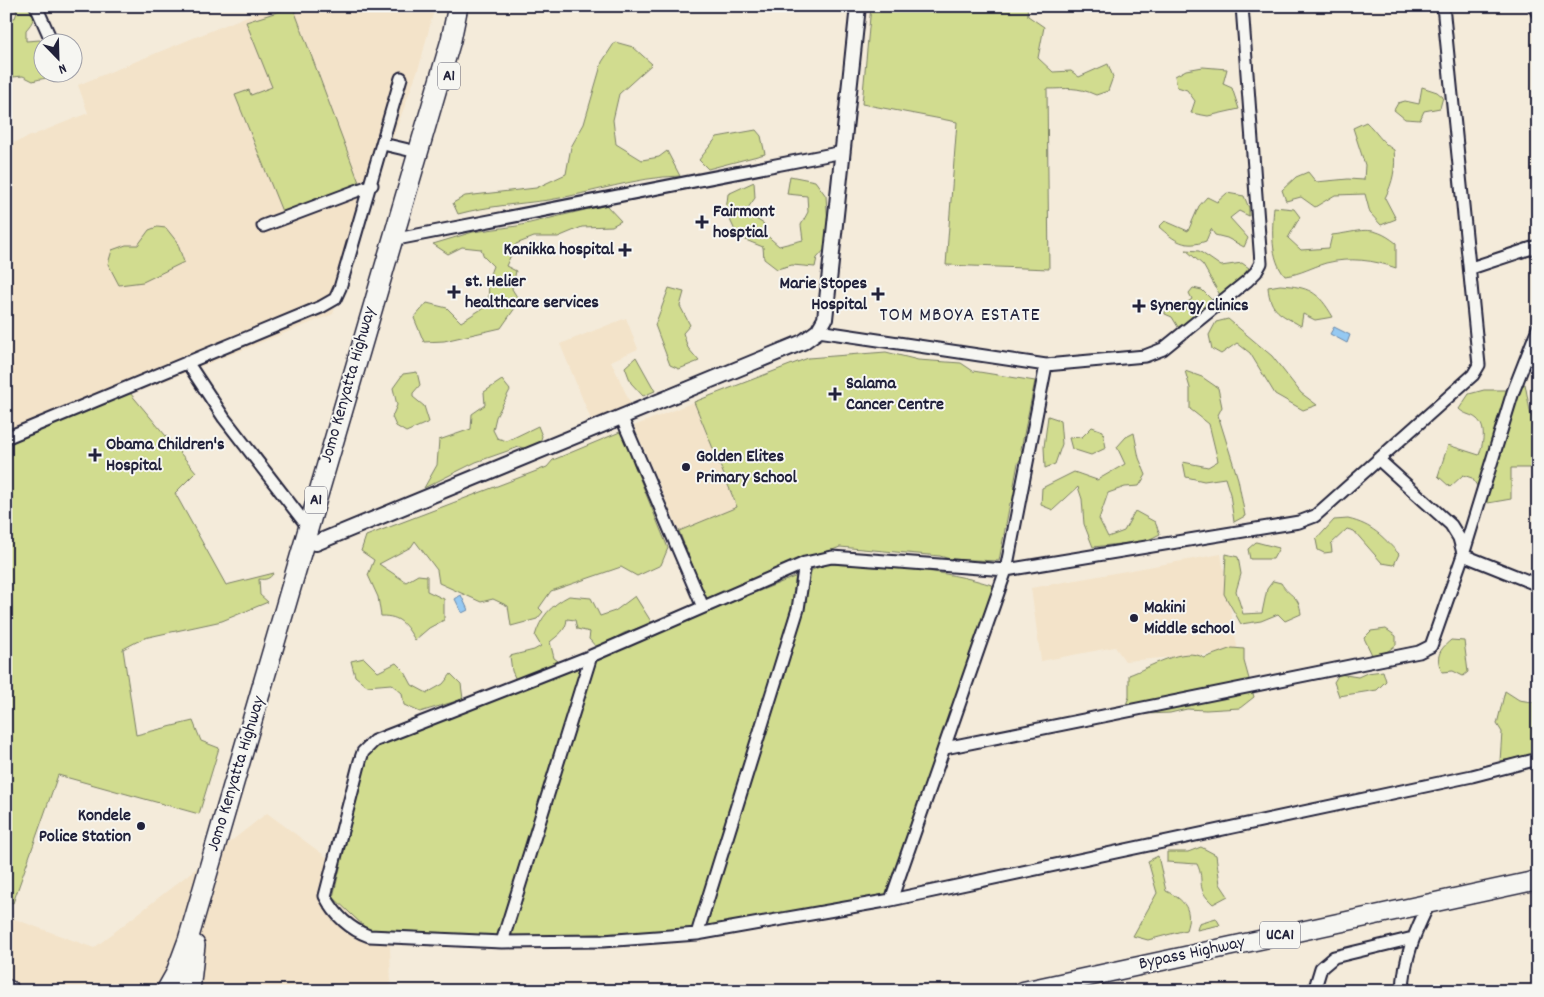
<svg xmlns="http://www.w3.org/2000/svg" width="1544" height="997" font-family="Dekko,sans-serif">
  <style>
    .built { fill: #f3e3c9 }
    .green { fill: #d1dc8f; stroke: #7a7f65 }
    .water { fill: #95c9f2; stroke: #6786a9 }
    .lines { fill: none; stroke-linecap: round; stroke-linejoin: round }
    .minor-casing { stroke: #22223b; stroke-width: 15 }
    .tertiary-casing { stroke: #22223b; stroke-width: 18 }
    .primary-casing { stroke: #22223b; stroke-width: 21 }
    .trunk-casing { stroke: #22223b; stroke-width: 22 }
    .minor { stroke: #f6f6f2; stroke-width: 11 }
    .tertiary { stroke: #f6f6f2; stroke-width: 14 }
    .primary { stroke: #f6f6f2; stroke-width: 18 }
    .trunk { stroke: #f6f6f2; stroke-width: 19 }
    .poi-dot { fill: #22223b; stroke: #f6f6f2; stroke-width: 2 }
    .labels { text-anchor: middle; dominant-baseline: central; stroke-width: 4; stroke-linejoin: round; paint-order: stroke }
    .shield { fill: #f6f6f2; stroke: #626272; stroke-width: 1 }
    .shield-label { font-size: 16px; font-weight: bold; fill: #22223b }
    .poi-label { font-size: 18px; font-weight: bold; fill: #22223b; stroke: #f6f6f2; text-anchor: start }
    .street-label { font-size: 18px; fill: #22223b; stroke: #f6f6f2 }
    .quarter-label { font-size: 20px; letter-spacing: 1px; fill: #22223b; stroke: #f6f6f2 }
  </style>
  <rect width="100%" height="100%" fill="#f4ebda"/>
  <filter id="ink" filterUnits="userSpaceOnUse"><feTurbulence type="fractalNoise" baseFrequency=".02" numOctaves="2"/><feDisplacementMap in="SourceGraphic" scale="10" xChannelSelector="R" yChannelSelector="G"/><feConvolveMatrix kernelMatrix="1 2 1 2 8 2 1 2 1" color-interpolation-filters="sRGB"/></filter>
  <g filter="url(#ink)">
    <!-- built -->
    <path class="built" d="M272 6H435L420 64 381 170 333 314 132 394 189 466 36 526 6 444V146L88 113 78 85Z
      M626 318 638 349 611 361 632 407 592 422 560 344Z
      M694 402 737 508 679 531 634 426Z
      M1221 554 1238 652 1125 661 1115 647 1041 661 1031 588Z
      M267 813 340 867 389 899 391 991H6V916L94 948Z"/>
    <!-- green -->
    <path class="green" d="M14 6H32C36 17 33 22 26 30V41L40 40 42 44V72L56 73 57 75C48 79 42 78 33 81L23 76 13 77 6 68V17L15 18 17 12Z
      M871 6H1027L1028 16 1044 27 1038 58 1053 72 1071 71 1079 77 1108 64 1113 77 1108 91 1096 95C1076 86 1068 89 1047 89L1049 269 946 265 957 122 862 104Z
      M293 7 363 193 287 224 235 95 249 90 251 95 272 87 246 22Z
      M615 42 633 47 652 64 619 94 613 120 616 144 642 160 659 157 667 151 680 176C635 177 593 193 549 200 518 204 488 206 458 214L453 203 465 196 536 188 566 174 571 147 584 124 602 62Z
      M1203 67 1227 69 1223 84 1232 88 1239 109 1208 116 1191 113 1195 101 1187 90 1177 87 1175 76 1186 70Z
      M1422 87 1437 92 1443 97 1440 108 1424 111 1420 120 1405 119 1394 110 1398 103 1405 101 1419 104Z
      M1366 122C1376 131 1382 143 1394 150 1396 168 1393 182 1385 198L1396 219 1381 225 1370 213 1365 194 1335 195 1315 207 1301 197 1286 201 1282 190 1296 177 1308 172 1316 182 1348 179 1364 180 1365 165 1353 128Z
      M756 130 761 136 765 154 708 169 699 160 717 137Z
      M790 176 815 181 826 196 828 224 826 248 817 258 815 267 792 265 777 269 764 259 763 247 738 237 726 211 728 194 754 182 755 198 745 212 764 224V233L779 246 803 240 801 225 808 212 807 196 787 194Z
      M1227 193 1244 196 1249 208V216L1239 211 1230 218 1248 238 1244 247 1227 238 1215 235 1211 229 1206 241C1185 249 1175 241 1159 227L1165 221 1188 231 1199 206 1207 197 1217 202Z
      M606 205 621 221 612 226 582 227 558 237H534L516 244 506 266 516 271 512 289 517 297 515 308 501 328 444 341 424 342 414 318 427 303 447 308 461 322 488 305C490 288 486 282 493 266L484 257 481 249 462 247 448 254 433 244 473 232 517 226Z
      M1274 207 1294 209 1300 217 1288 238 1301 250 1329 248 1332 235C1360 232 1371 223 1396 243V268C1374 260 1350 257 1326 263 1312 267 1301 274 1285 276 1270 259 1272 229 1274 207Z
      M157 227 166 228 177 242 184 262 143 282 119 285 108 264 112 250 126 245H138L149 230Z
      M1186 250 1199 251 1221 266 1242 263 1249 268 1238 282 1220 295 1203 265Z
      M1280 285C1309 287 1318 291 1333 317L1315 320 1303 314 1301 326C1281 314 1270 312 1268 287Z
      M669 288 684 292 680 306 690 325 683 333 688 348 699 361 679 369 670 365 655 325Z
      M1193 288 1202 290 1212 300 1191 320 1178 327 1172 317 1165 314V306L1175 305 1185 310V304L1192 299 1189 293Z
      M1228 319 1272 356 1301 393 1317 405 1303 410 1275 394 1250 353 1237 343 1221 354 1212 349 1209 335 1216 322Z
      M886 352 918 360 961 363 973 371 1035 381 1021 449 1023 455 1018 463 1014 485 1018 492 1014 501 1010 503 999 561 950 559 940 556 840 547 706 600 679 531 737 507 694 402 808 358Z
      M636 357 655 391 643 396 631 383 625 367Z
      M1185 371 1202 377 1218 388 1222 407 1218 415 1238 479 1245 516 1234 522 1230 494 1225 478 1204 481 1186 477 1183 462 1208 467 1218 461 1209 424 1190 409V388Z
      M417 372 420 385 413 393V397L424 406 429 422 406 432 396 426 392 417 397 405 393 388 403 374Z
      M502 380 510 390 496 417 493 430 497 438 507 441 538 426 542 436 538 450 519 447 476 462 424 488 437 465 439 440 471 429 472 414 485 405 484 392Z
      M1525 384 1531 416 1538 417V468H1511V499L1488 503 1472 478 1463 475 1450 487 1438 476 1448 445 1479 455C1483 444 1487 428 1477 419 1471 414 1465 415 1459 409L1469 394 1484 390H1506Z
      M130 393 196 472 175 493 226 585 274 573C269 579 266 580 259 579L260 595 268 602 222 621 144 638 123 649 136 735 193 721 201 741 219 748 199 814 58 775 13 903 6 901V443Z
      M1048 416 1060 420 1062 444 1055 464 1045 468 1044 447Z
      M1092 427 1103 431 1106 448 1091 455 1072 449 1069 438 1082 437Z
      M620 432 635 460 633 462 668 548 661 565 637 576 621 567 551 591 539 608 543 612 537 619 511 626 508 606 493 599 481 602 439 583 437 570 415 541 411 547 379 564 406 582 418 575 427 576V591L444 599V620L429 628 415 640C405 624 401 616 381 616L378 597 368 575 374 560 361 551 366 536 547 467 553 460Z
      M1134 433 1139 458 1146 475 1139 486 1125 487 1108 493 1099 519 1108 537 1124 531 1135 511 1155 522 1160 534 1146 541 1093 547 1084 524 1082 499 1078 487 1053 510 1041 505 1042 488 1074 472 1097 480 1125 464 1117 447 1126 437Z
      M1348 519C1373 525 1382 536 1399 554L1394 565 1382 563 1354 531 1347 529 1331 544 1332 552 1324 553 1318 550 1316 540 1334 520Z
      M1256 542 1279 548 1273 559H1250L1248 549Z
      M1226 554 1238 557 1241 574 1236 591 1243 614 1262 613 1267 589 1273 581 1281 583C1290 598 1299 594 1301 614L1285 621 1278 614 1261 621 1241 624 1224 594Z
      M827 564C885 567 939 568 995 586L888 896 692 930 495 938 369 931 333 897 368 752 379 743Z
      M569 596 591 598 600 616 615 611 635 596 652 623 624 633 597 648 589 639 590 632 577 629 575 620 567 619C566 631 558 635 550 642L554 658 558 661 516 680 512 671 510 656 534 650 541 646 535 636C540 618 551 605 569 596Z
      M1386 629 1396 636V645L1388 651 1373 657 1364 638 1371 631Z
      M1451 640 1464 641 1468 672 1463 676 1453 671 1442 672C1435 657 1439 650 1451 640Z
      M1232 648 1244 649V661L1254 697 1240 708 1206 710 1187 709 1170 713 1122 715 1129 697V675C1149 668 1184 645 1204 658Z
      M364 658 378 672 396 663 405 672 412 685 427 693 443 684 451 674 461 684 463 699 420 712 404 705 402 693 391 684 367 686 355 676 351 661Z
      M1383 671 1386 681 1377 690 1339 696 1334 682 1339 674 1358 677 1367 673Z
      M1505 691 1519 700 1538 703V754L1500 761 1502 732 1497 724Z
      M1201 847 1216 855 1220 884 1228 896 1213 904C1194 887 1206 882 1197 864L1167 862V852H1188Z
      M1158 856 1166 891C1185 900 1193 910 1186 930L1148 940 1133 936 1157 893 1148 861Z
      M1216 918 1220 925 1197 930 1199 923Z"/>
    <!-- water -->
    <path class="water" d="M1334 327 1350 335 1347 343 1330 334Z
      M461 595 468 610 462 613 455 599Z"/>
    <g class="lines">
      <defs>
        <path id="minor" d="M36 6 52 42
          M1443 6 1479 365 1473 375 1315 516 1299 522 1006 570 832 557 805 563 591 656 374 741 363 752 360 761 325 896C335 915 349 929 369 936L502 942 603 941 697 934 891 900 1472 776 1538 759
          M1534 6 1538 14
          M383 144 417 152
          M263 226 372 185
          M402 238 843 152
          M1471 268 1538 246
          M818 331 1046 365 1145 356 1163 349 1247 281 1256 272 1261 263 1242 6
          M187 362 224 418 308 527
          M621 416 703 607
          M8 437 321 307 335 299 340 288 401 78
          M1378 459 1451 525 1459 538 1463 553
          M1463 555 1538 585
          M945 748 1419 652 1431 646 1463 555 1513 392 1538 328
          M891 900 1006 570 1046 365
          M697 934 798 609 805 563
          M502 942 591 656
          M1314 991 1321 968 1334 957 1413 938
          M1403 991C1404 958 1415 931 1430 902"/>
        <path id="tertiary" d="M316 543 803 342 818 331 825 319 858 6"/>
        <path id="primary" d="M1023 991 1538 880"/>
        <path id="trunk" d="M6 989 10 991
          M166 991 175 975 188 940 451 40 458 6
          M190 991 195 945"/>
      </defs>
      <!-- minor casing -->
      <use href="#minor" class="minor-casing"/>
      <!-- tertiary casing -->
      <use href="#tertiary" class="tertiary-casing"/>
      <!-- primary casing -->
      <use href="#primary" class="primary-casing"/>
      <!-- trunk casing -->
      <use href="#trunk" class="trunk-casing"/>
      <!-- minor -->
      <use href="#minor" class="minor"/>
      <!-- tertiary -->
      <use href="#tertiary" class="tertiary"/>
      <!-- primary -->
      <use href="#primary" class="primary"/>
      <!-- trunk -->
      <use href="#trunk" class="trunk"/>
    </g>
  </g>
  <!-- markers -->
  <g class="poi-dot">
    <path d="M699.5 214.5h5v5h5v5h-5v5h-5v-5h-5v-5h5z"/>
    <path d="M622.5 242.5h5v5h5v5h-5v5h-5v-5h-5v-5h5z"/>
    <path d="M451.5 284.5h5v5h5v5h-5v5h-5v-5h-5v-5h5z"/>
    <path d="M875.5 286.5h5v5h5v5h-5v5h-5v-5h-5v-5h5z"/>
    <path d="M1136.5 298.5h5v5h5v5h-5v5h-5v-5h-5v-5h5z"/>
    <path d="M832.5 386.5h5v5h5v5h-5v5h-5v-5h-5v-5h5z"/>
    <path d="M92.5 447.5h5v5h5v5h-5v5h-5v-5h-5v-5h5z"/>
    <circle cx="686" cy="467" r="5"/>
    <circle cx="1134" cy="618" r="5"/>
    <circle cx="141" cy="826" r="5"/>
  </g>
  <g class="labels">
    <!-- shield labels -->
    <g class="shield">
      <rect x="438" y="62.5" width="22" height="27" rx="4"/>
      <rect x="305" y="486.5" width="22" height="27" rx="4"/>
      <rect x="1260" y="921.5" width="40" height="27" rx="4"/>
    </g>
    <g class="shield-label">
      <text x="449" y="76">A1</text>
      <text x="316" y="500">A1</text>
      <text x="1280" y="935">UCA1</text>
    </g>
    <!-- poi labels -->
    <g class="poi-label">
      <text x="713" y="212">Fairmont<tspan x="713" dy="21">hosptial</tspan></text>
      <text x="614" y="250" text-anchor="end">Kanikka hospital</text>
      <text x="465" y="282">st. Helier<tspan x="465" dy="21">healthcare services</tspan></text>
      <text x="867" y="284" text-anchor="end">Marie Stopes<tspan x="867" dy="21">Hospital</tspan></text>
      <text x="1150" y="306">Synergy clinics</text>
      <text x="846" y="384">Salama<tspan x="846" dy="21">Cancer Centre</tspan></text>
      <text x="106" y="445">Obama Children's<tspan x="106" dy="21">Hospital</tspan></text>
      <text x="696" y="457">Golden Elites<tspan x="696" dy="21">Primary School</tspan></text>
      <text x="1144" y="608">Makini<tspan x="1144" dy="21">Middle school</tspan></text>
      <text x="131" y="816" text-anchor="end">Kondele<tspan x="131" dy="21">Police Station</tspan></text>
    </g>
    <!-- street labels -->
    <g class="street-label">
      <text transform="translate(349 385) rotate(-74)">Jomo Kenyatta Highway</text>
      <text transform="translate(237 774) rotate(-73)">Jomo Kenyatta Highway</text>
      <text transform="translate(1192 954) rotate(-12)">Bypass Highway</text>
    </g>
    <!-- quarter labels -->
    <g class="quarter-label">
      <text x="960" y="316">TOM MBOYA ESTATE</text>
    </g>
  </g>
  <!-- margin -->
  <rect width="1544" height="997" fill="none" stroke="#f6f6f2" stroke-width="25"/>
  <rect x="12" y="12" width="1519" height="972" fill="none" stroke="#22223b" stroke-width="2" filter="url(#ink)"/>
  <!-- north arrow -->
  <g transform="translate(58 58) rotate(157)"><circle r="24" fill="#f6f6f2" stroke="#a1a1a9"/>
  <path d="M0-4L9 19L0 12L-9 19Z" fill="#22223b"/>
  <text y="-8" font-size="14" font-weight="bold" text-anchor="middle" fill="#22223b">N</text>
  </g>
</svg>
